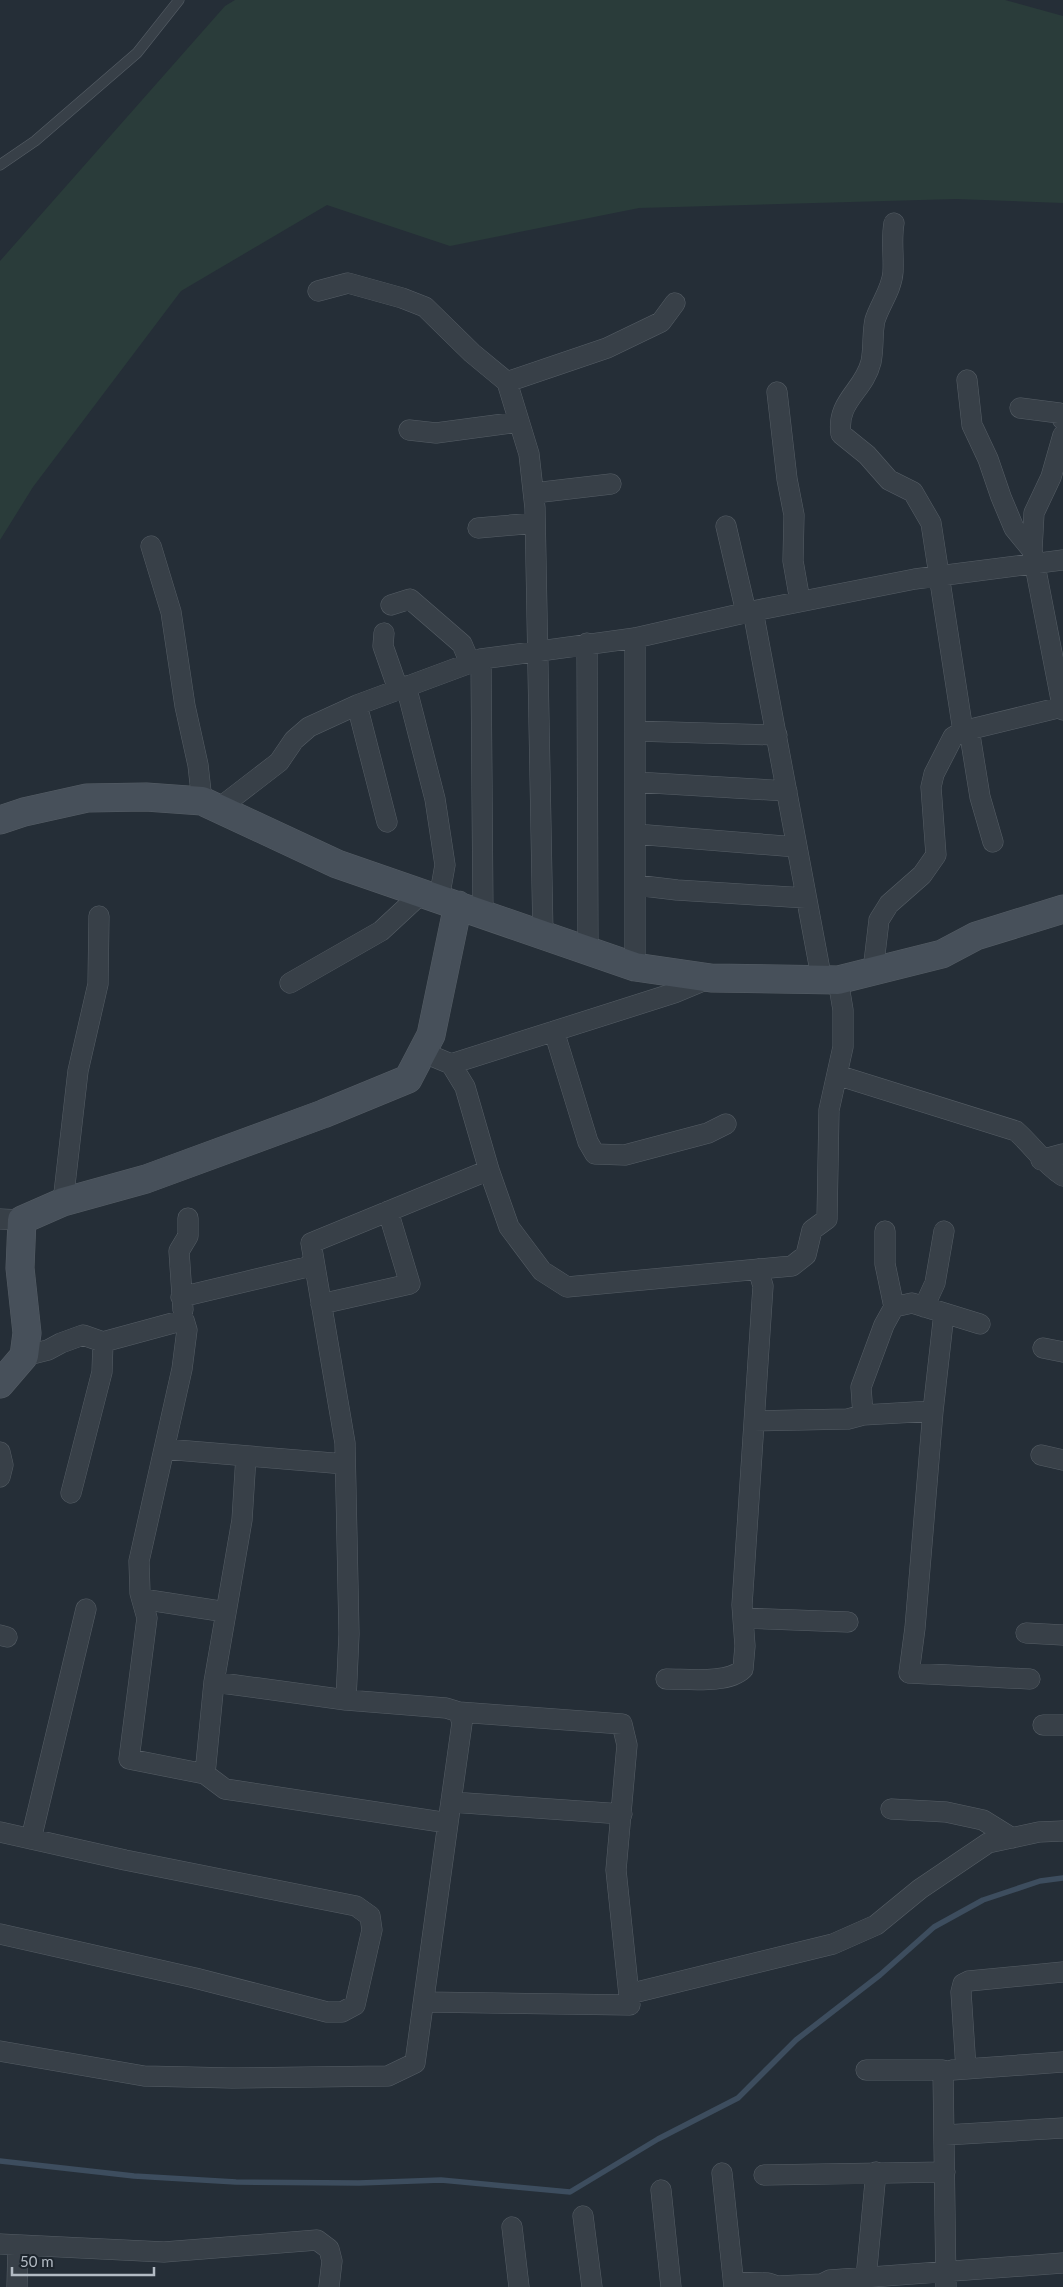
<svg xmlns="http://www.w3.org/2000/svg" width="1063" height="2287" font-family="Lato,sans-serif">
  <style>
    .green { fill: #2a3c3a }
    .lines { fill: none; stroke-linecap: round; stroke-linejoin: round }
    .stream { stroke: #3d4d5e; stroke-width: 5.5 }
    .lane-casing { stroke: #565e66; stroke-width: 11 }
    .street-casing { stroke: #565e66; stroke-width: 21 }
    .secondary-casing { stroke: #565e66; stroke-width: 29 }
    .lane { stroke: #384048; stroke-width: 10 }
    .street { stroke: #384048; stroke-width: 20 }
    .secondary { stroke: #47505a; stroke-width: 28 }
  </style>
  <rect width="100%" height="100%" fill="#252e37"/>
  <!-- green -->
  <path class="green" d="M235 0H1005L1063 16V203L956 199 639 208 450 246 327 205 181 291 33 487 0 540V261L225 6Z"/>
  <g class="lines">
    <!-- stream -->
    <path class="stream" d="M0 2161 134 2176 236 2182 359 2183 441 2180 570 2192 658 2139 738 2098 796 2040 880 1975 934 1927 983 1900 1040 1881 1063 1878"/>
    <defs>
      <path id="lane" d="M0 165 35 141 137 53 179 0"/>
      <path id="street" d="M318 291 348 283 402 298 425 307 472 353 507 382 529 454 535 508 543 935
        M967 380 972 425 988 459 1001 497 1014 528 1032 550
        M507 382 607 348 661 322 675 303
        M777 392 787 479 794 515 793 561 800 601
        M1020 408 1059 413 1063 420
        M409 430 436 433 519 422
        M1063 435 1051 477 1034 513 1032 550 1063 710
        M534 493 611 484
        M726 526 746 612
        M478 528 535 523
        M151 546 171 612 185 706 198 765 202 801
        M391 605 410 599 462 644 470 663
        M753 611 822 981
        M384 633 383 646 398 689
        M587 643 588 951
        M481 659 483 914
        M406 686 435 799 445 865 439 899
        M357 705 387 822
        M969 729 980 797 993 842
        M635 731 777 735
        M963 731 1062 707
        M635 782 787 791
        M218 809 279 762 294 740 309 727 357 705 481 659 635 638 753 611 915 579 1063 560
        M635 834 797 847
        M635 885 677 890 806 898
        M635 967V638
        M873 971 879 920 889 904 922 875 936 855 931 787 934 774 953 737 963 731 931 523 913 492 889 480 867 455 841 434C836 401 864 391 871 362 874 348 872 333 875 320 880 304 892 289 893 272 894 255 891 240 894 223
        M290 983 381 931 422 893
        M554 1031 588 1142 595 1154 625 1155 708 1133 726 1124
        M422 1052 451 1064 465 1087 489 1170
        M451 1064 674 993 710 978
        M837 1075 1016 1131C1033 1146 1043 1163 1063 1176
        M1041 1160 1063 1154
        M63 1202 78 1071 98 984 99 916
        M0 1219 22 1220
        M885 1231V1264L894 1307
        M181 1297 307 1267 313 1261
        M321 1304 410 1284 388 1211
        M924 1307 935 1283 944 1231
        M183 1310 179 1251 188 1236V1218
        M1043 1348 1063 1352
        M933 1411 944 1313
        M863 1415 861 1387 884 1325 894 1307 912 1303 980 1324
        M754 1421 848 1419 863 1415 933 1411 915 1628 909 1673 1030 1679
        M164 1449 345 1464
        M0 1452 3 1465 0 1477
        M1041 1455 1063 1460
        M71 1493 102 1372 103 1342
        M142 1599 226 1612
        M743 1618 848 1622
        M1026 1633 1063 1635
        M0 1635 7 1637
        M666 1679C688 1679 728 1684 743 1669L745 1646 742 1605 763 1286 758 1269
        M214 1682 242 1520 246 1456
        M1043 1725H1063
        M205 1774 214 1682 346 1700
        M451 1802 622 1814
        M891 1809 946 1812 983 1820 1012 1838
        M448 1823 462 1723 459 1712 446 1708 346 1700 349 1634 345 1443 311 1243 489 1170 509 1227 542 1271 567 1287 792 1266 806 1255 812 1230 827 1219 829 1110 843 1047V1010L838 980
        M0 1832 125 1860 356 1906 370 1916 372 1930 355 2005 342 2012H327L195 1978 0 1934
        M31 1839 86 1609
        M629 1994 833 1944 876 1925 920 1889 988 1843 1039 1832 1063 1831
        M424 2002 630 2005 616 1870 627 1745 622 1724 459 1712
        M0 2051 144 2076 232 2078 388 2076 415 2063 448 1823 225 1789 205 1774 129 1759 147 1618 140 1593 139 1561 182 1369 187 1330 184 1320 103 1342 83 1335 61 1343 48 1350 24 1356
        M966 2069 961 1992 963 1984 969 1981 1063 1972
        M866 2070H943L946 2287
        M952 2070 1063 2062
        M945 2135 1063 2128
        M722 2173 734 2287
        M764 2175 945 2172
        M661 2190 671 2287
        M583 2216 592 2287
        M512 2227 519 2287
        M0 2244 164 2252 317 2240 329 2249 332 2261 329 2287
        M866 2278 876 2172
        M734 2282 768 2283 777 2286 822 2284
        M17 2287 18 2245
        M821 2287 822 2284 830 2280 1063 2263"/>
      <path id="secondary" d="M0 820 24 812 87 798 146 797 202 801 337 864 635 967 711 978 838 980 942 954 976 936 1063 909
        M0 1384 24 1356 27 1333 20 1268 22 1220 63 1202 146 1179 323 1114 408 1079 431 1035 458 905"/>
    </defs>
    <!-- lane casing -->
    <use href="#lane" class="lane-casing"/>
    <!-- street casing -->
    <use href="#street" class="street-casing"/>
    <!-- secondary casing -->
    <use href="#secondary" class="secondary-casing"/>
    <!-- lane -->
    <use href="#lane" class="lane"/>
    <!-- street -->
    <use href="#street" class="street"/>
    <!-- secondary -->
    <use href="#secondary" class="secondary"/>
  </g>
  <!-- scale -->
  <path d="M12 2267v8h142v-8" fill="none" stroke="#b3bbc4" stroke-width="2.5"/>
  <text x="20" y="2267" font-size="15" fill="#b3bbc4" stroke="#1d252d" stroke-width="4" paint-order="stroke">50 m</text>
</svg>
